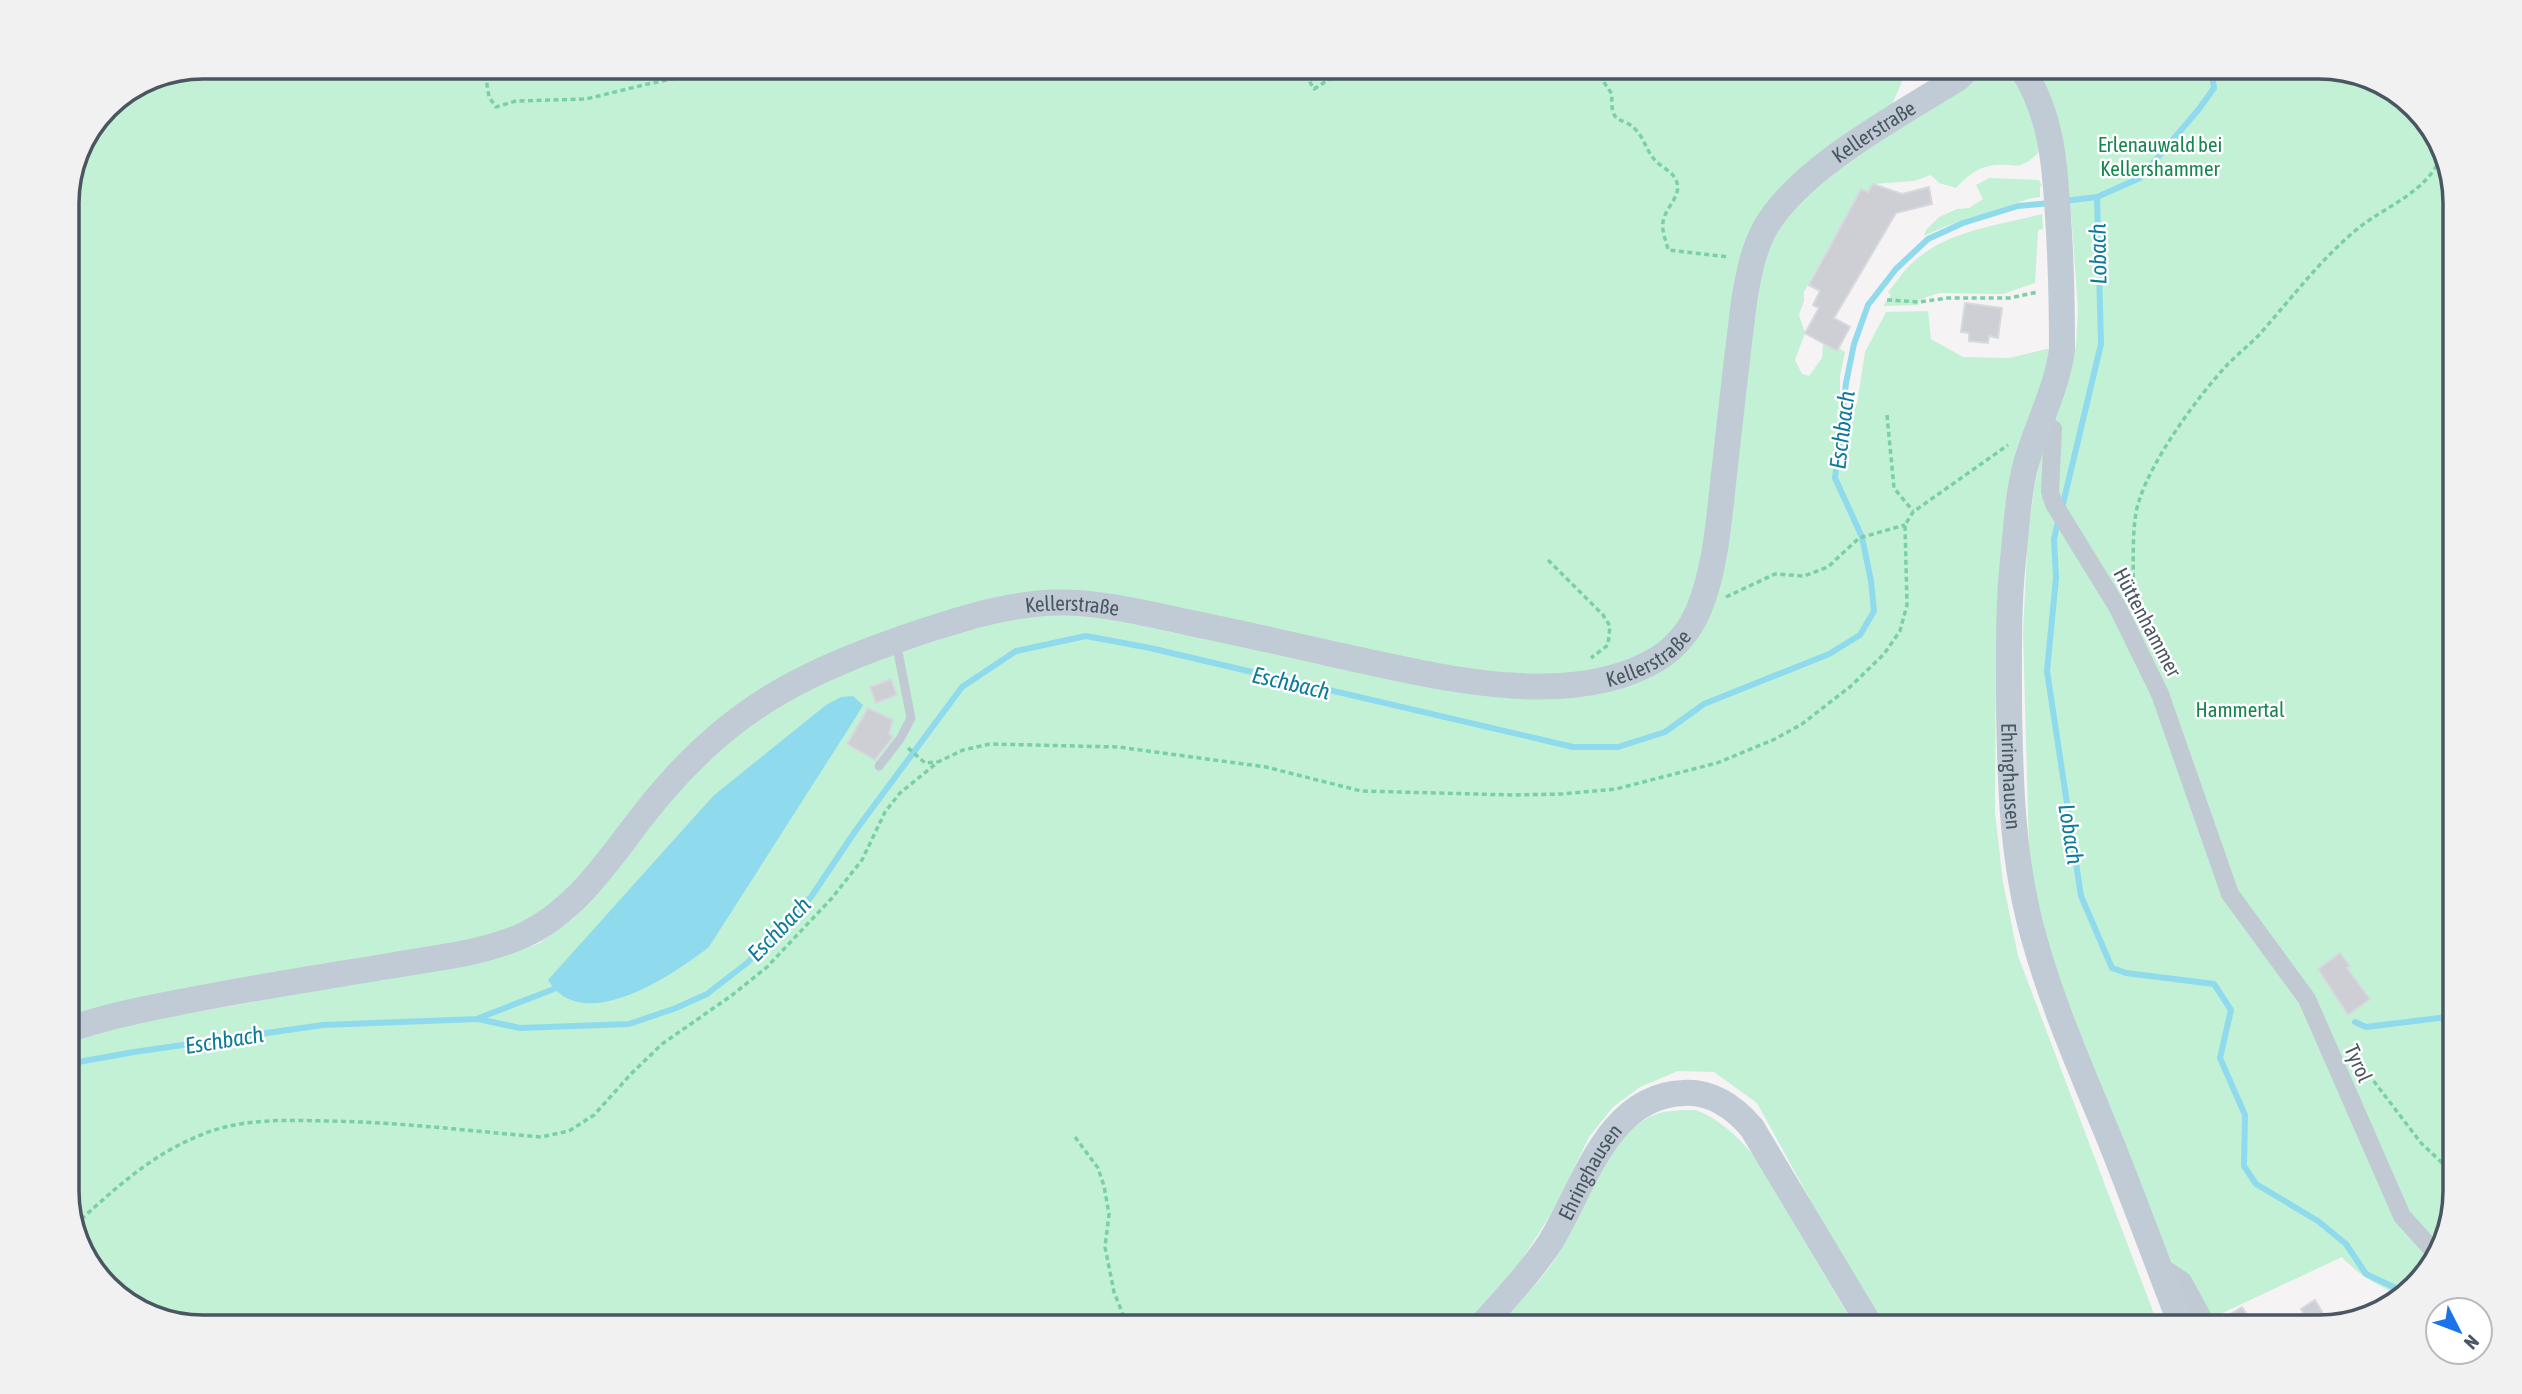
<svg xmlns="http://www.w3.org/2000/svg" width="2522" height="1394" font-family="'Asap Condensed',sans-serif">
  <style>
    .green { fill: #c3f1d5; fill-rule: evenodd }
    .water { fill: #90daee }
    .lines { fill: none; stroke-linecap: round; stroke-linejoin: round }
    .stream { stroke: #90daee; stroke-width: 6 }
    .building { fill: #cdcfd5; stroke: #d7d9de; stroke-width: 2 }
    .path { stroke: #7ad0a6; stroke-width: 3.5; stroke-dasharray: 5 3.5; stroke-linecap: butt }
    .service { stroke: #c1cad2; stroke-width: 9 }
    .minor { stroke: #c1cad2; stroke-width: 18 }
    .secondary { stroke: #c1cbd6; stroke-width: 26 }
    .labels { text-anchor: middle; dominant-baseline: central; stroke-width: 5; stroke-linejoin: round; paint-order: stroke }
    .street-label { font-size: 21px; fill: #4a5661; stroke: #fff }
    .park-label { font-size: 21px; fill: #17864f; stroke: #fff }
    .water-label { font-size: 23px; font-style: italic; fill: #0c7c9b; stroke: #fff }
    .rim { fill: none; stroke: #4a5661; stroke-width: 3.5 }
  </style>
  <rect width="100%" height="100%" fill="#f5f3f3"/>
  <!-- green -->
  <path class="green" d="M202 66 1908 67 1892 105 1765 212 1709 526 1693 601 1659 647 1595 672 1548 677 1426 664 1091 595 790 674 596 860 552 906 496 936 67 1021V194L77 150 107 106 151 77Z
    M2320 66 2380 81 2433 127 2455 194V1192L2441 1252 2400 1296C2378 1285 2359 1276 2342 1257L2197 1325 2198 1327H2193L2057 976 2034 887 2029 851 2023 632 2028 533 2034 490 2042 453 2051 430 2076 346 2078 309 2069 184 2034 67Z
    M1998 70C2028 79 2032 123 2041 150 2017 175 2016 161 1989 166 1974 169 1966 178 1956 188L1939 183 1931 175 1914 181 1873 184 1868 192 1861 189 1804 292V301L1799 315 1805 333 1795 360 1802 374 1809 376 1822 358 1823 344 1836 351 1838 348 1845 352 1840 376V405L1857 404 1865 352 1886 312 1928 311 1931 339 1963 357 2009 358 2051 348 1996 636 1995 813 2003 882 2018 956 2159 1327H1885L1860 1290 1757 1103 1714 1072 1678 1071 1640 1087 1613 1107 1589 1137 1553 1211 1515 1270 1464 1327H202L142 1313 90 1267 67 1201V1042L124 1025 489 960 538 944 574 918 681 786 729 740 776 705 860 666 1002 619 1035 614 1101 617 1501 695 1682 651 1761 262 1788 212 1870 144 1991 71ZM764 757 748 884 709 947 549 980 713 796Z
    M1989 178 2039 180 2042 186H2040V197C2024 198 2013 206 1998 210 1972 217 1949 224 1924 236L1926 230 1939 217 1957 209 1969 208 1983 199 1976 185Z
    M2042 214 2043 229 2038 230 2035 283 2003 294 1939 293 1919 300 1918 305 1883 306 1891 295 1888 292C1896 283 1903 271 1912 263 1948 230 1997 226 2042 214Z
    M1696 1110C1722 1121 1737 1136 1755 1157L1855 1327H1495C1515 1305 1539 1284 1555 1259 1582 1216 1605 1135 1654 1115 1667 1110 1682 1110 1696 1110Z"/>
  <!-- water -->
  <path class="water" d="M853 696 863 705 856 717 709 947C673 975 582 1037 548 980L713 796 826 705 841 697Z"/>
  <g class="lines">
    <!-- stream -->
    <path class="stream" d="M2064 201 2097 197 2140 178 2199 109 2214 88 2211 66
      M2062 508 2101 344 2097 197
      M2059 518 2054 539 2056 578 2047 671 2081 896 2112 968 2126 973 2214 984 2231 1010 2220 1058 2245 1115 2244 1166 2256 1184 2318 1221 2346 1244 2366 1274 2404 1292
      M479 1018 554 989
      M2355 1022 2366 1027 2447 1017 2455 1013
      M67 1064 134 1052 323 1025 478 1019 520 1028 629 1024 676 1008 707 994 747 963 811 897 856 830 962 687 1016 651 1086 636 1150 648 1573 747H1618L1665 732 1704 704 1829 654 1860 635 1874 611 1871 581 1862 537 1835 478 1846 383 1854 344 1868 305 1896 269 1928 239 1963 223 2018 206 2050 203"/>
  </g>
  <!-- building -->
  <path class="building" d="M1873 184 1902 194 1929 187 1932 204 1896 213 1834 318 1850 327 1837 351 1805 333 1819 308 1813 305 1820 291 1809 285 1861 189 1868 192Z
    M1965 303 2002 308 1998 338 1989 336 1988 343 1969 341V333L1961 332Z
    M891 679 897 695 876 703 870 687Z
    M868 708 893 720 889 734 893 737 875 760 847 744Z
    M2340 953 2350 966 2347 968 2370 999 2348 1015 2318 969Z
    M2315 1300 2330 1325 2320 1327H2288L2306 1317 2301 1309Z
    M2242 1307 2255 1327H2219L2218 1322Z"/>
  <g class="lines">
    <!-- path -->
    <path class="path" d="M484 66 489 97 496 107 516 101 586 99 648 84 733 66
      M967 66C986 81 1008 78 1027 66
      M1309 66 1306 75 1314 89 1350 66
      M1515 66C1530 81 1551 72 1569 66
      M1601 66V78L1612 94C1610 128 1622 114 1637 131 1644 139 1647 151 1654 159 1661 168 1674 171 1677 183 1681 195 1667 207 1664 218 1660 229 1666 239 1668 250L1729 257
      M1887 300 1919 302 1948 298H2009L2038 292
      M1887 415 1894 488 1913 511
      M1548 560 1603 615 1610 626 1608 645 1591 658
      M2130 594 2133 591C2134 565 2131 524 2139 501 2152 459 2198 396 2228 364 2238 354 2249 345 2259 335 2291 299 2319 261 2356 230 2386 205 2426 194 2442 155
      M1726 597 1775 574 1804 576 1828 567 1859 538 1905 525
      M908 748 925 763 937 762
      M2353 1054 2421 1143 2455 1175
      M1075 1137 1098 1168 1104 1186 1109 1214 1105 1247 1114 1292 1128 1327
      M75 1225C112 1191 150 1156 196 1137 238 1118 282 1120 327 1121 399 1122 470 1131 541 1137L569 1131 594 1115 631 1074 662 1044 731 996 767 967 832 898 862 860 885 812 900 793 938 762 963 750 990 744 1118 747 1266 767 1361 791 1514 795 1562 794 1616 789 1717 763 1775 739 1802 724 1851 686 1884 654 1900 631 1907 605 1905 525 1913 512 2008 445"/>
    <!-- service -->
    <path class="service" d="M879 766 900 739 911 718 896 642"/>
    <!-- minor -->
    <path class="minor" d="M2041 421 2053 429 2050 492 2054 504 2118 608 2160 694 2230 894 2307 999 2402 1216 2438 1256
      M2159 1265 2183 1281 2208 1327"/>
    <!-- secondary -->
    <g class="secondary">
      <path id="s1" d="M2020 66C2051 111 2055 163 2058 216 2061 261 2062 305 2062 350 2057 386 2041 417 2030 451 2018 485 2017 524 2013 560 2008 607 2009 655 2009 702 2010 782 2012 861 2034 938 2053 1007 2083 1074 2110 1140 2135 1202 2158 1265 2182 1327"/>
      <path id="s2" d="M67 1030C107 1016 149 1008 191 1000 257 987 323 977 389 966 434 958 482 954 524 935 586 906 619 841 663 791 739 702 812 669 921 632 958 620 995 608 1034 604 1087 598 1140 612 1191 623 1240 633 1288 644 1337 655 1431 675 1570 713 1659 658 1676 647 1691 629 1699 609 1716 567 1719 519 1724 474 1731 414 1737 354 1745 295 1749 273 1753 252 1763 232 1794 171 1899 115 1957 79L1971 66"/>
      <path id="s3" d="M1480 1327C1504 1300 1531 1272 1551 1241 1584 1187 1607 1096 1683 1093 1712 1091 1734 1107 1752 1128L1871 1327"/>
    </g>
  </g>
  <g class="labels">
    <!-- street labels -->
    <g class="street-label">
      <text stroke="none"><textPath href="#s2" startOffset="2331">Kellerstraße</textPath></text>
      <text stroke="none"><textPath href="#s2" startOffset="1132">Kellerstraße</textPath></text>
      <text transform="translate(2148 622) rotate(62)">Hüttenhammer</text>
      <text stroke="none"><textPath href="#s2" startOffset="1722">Kellerstraße</textPath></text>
      <text stroke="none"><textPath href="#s1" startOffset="724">Ehringhausen</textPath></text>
      <text transform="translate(2359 1063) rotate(66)">Tyrol</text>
      <text stroke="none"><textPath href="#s3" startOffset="191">Ehringhausen</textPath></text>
    </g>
    <!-- park labels -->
    <g class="park-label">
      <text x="2160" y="144">Erlenauwald bei<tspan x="2160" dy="24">Kellershammer</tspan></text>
      <text x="2240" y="709">Hammertal</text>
    </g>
    <!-- water labels -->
    <g class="water-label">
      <text transform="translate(2098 254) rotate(-91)">Lobach</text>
      <text transform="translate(1842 430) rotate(-83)">Eschbach</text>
      <text transform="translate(1291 683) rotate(13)">Eschbach</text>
      <text transform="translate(2071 834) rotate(81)">Lobach</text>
      <text transform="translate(779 929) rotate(-46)">Eschbach</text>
      <text transform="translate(224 1040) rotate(-9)">Eschbach</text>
    </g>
  </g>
  <!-- crop -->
  <path d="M0 0H2522V1394H0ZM203 79H2319A124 124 0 0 1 2443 203V1191A124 124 0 0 1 2319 1315H203A124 124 0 0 1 79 1191V203A124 124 0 0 1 203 79Z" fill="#f1f1f2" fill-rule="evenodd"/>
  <path class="rim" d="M203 79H2319A124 124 0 0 1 2443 203V1191A124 124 0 0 1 2319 1315H203A124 124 0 0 1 79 1191V203A124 124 0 0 1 203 79Z"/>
  <!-- north arrow -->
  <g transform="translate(2459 1331) rotate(132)"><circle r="33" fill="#ffffff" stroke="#b7bbc0" stroke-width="2"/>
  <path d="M0-5L12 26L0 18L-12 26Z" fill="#1a73e8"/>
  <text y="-10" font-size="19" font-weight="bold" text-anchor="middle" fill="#4a5661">N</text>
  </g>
</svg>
